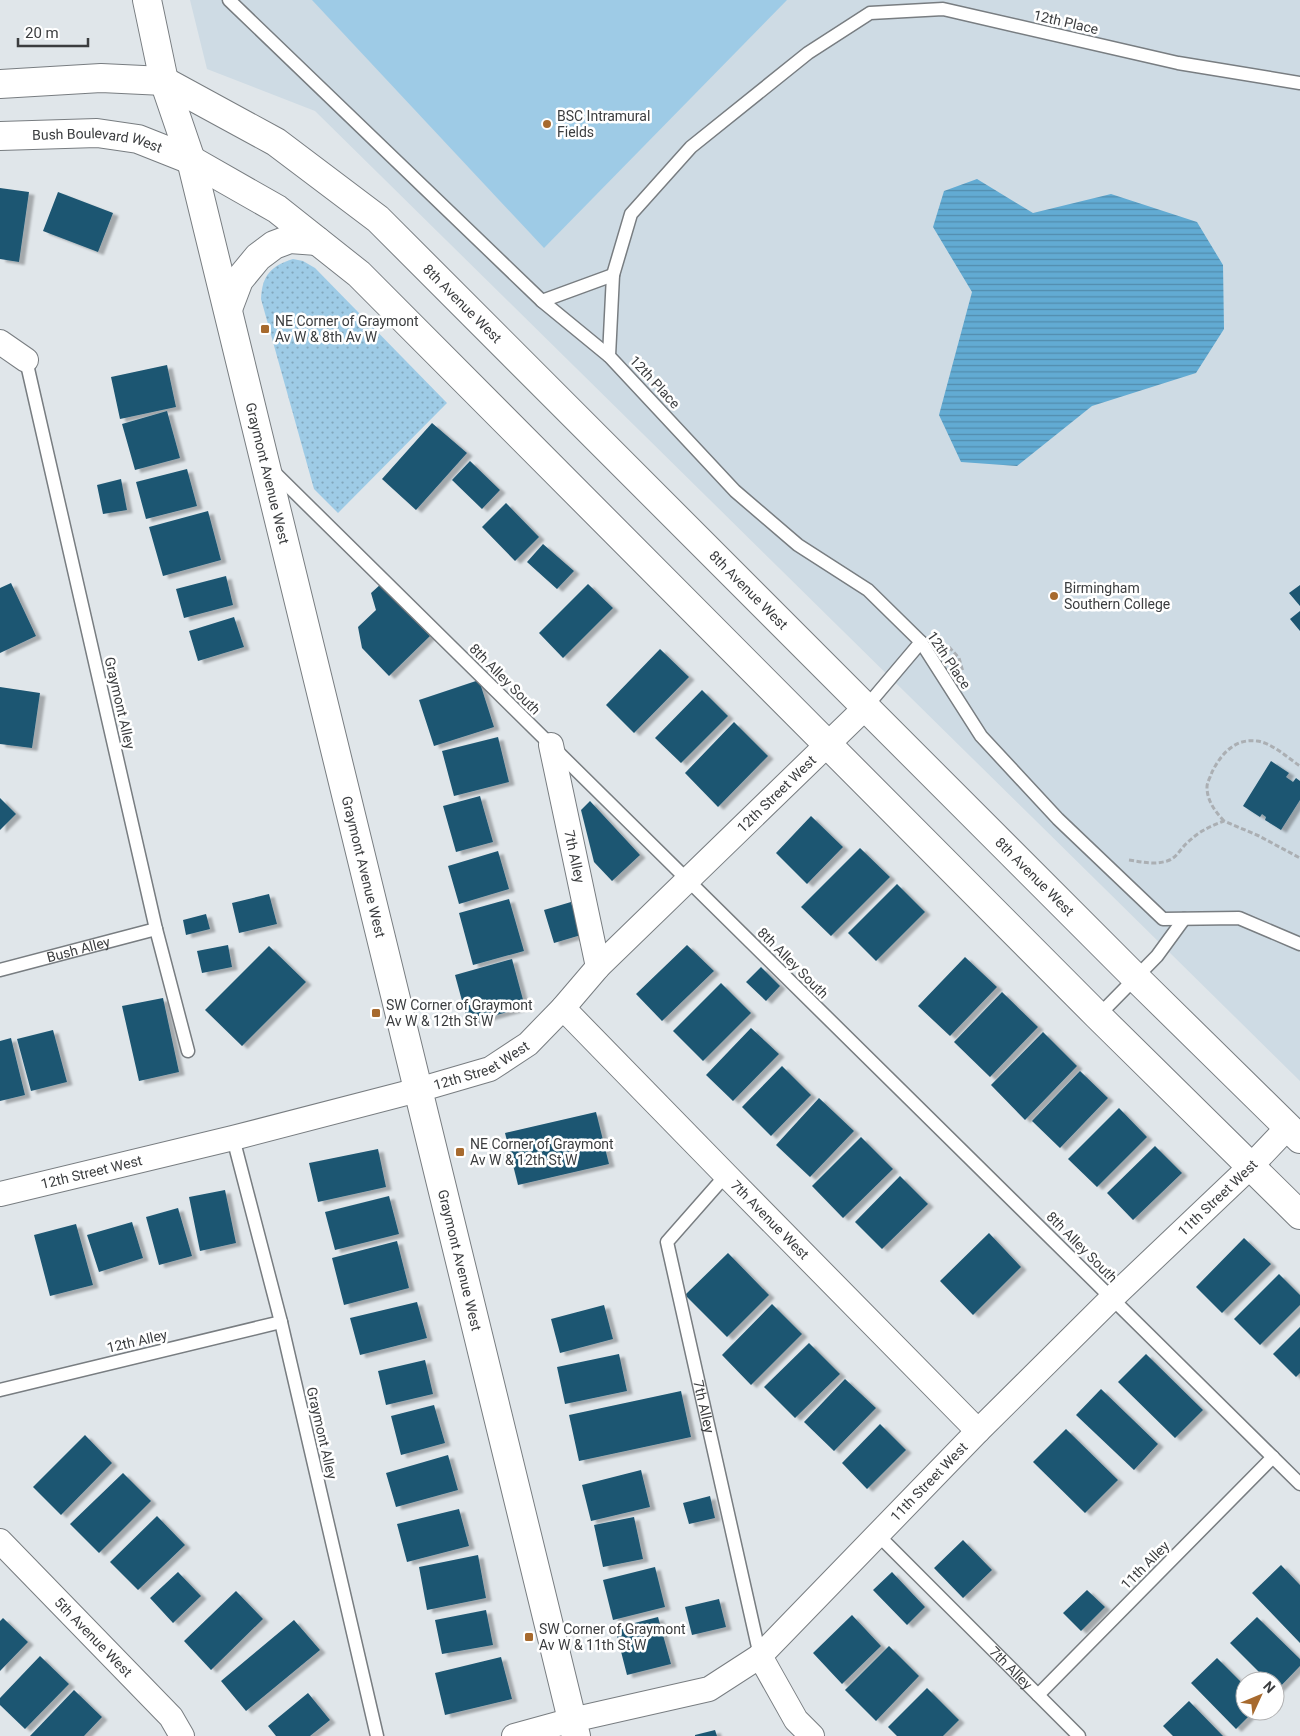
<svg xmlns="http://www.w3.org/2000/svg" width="1300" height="1736" font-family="Roboto,sans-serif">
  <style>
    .built { fill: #cedbe4 }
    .park { fill: url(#park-dots) }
    .pitch { fill: #9ecbe6 }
    .water { fill: url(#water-rules) }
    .building { fill: #1d5672; filter: url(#shadow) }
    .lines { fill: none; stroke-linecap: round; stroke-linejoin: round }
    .service-casing { stroke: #787d81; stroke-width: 15 }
    .minor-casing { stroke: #787d81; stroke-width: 26 }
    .tertiary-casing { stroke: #787d81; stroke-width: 30 }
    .secondary-casing { stroke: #787d81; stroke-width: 30 }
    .path { stroke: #abafb3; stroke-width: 3; stroke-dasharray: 5 2.5; stroke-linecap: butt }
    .service { stroke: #fff; stroke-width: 12 }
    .minor { stroke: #fff; stroke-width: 24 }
    .tertiary { stroke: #fff; stroke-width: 28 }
    .secondary { stroke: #fff; stroke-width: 28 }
    .poi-dot { fill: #a76a2e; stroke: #fff; stroke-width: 2 }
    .labels { text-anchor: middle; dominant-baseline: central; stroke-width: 5; stroke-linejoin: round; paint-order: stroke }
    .street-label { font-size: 14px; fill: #3b3d3f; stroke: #fff }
    .poi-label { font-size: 14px; fill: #3b3d3f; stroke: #fff; text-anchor: start }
  </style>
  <defs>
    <pattern id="park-dots" width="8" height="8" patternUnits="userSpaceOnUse" patternTransform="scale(1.25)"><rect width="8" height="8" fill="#9ecbe6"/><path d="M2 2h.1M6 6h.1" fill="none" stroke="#82a6bc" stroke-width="1.8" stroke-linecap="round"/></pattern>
    <pattern id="water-rules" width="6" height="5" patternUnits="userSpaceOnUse" patternTransform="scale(1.25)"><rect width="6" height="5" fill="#62abd3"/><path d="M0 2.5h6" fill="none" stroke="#528cad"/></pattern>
    <filter id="shadow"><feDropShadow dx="5.5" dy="3" stdDeviation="1" flood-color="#0004"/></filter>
  </defs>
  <rect width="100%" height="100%" fill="#e0e6ea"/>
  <!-- built -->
  <path class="built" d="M190 0H1300V1081L315 111 207 69Z"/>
  <!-- park -->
  <path class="park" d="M293 259 303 261 315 268 447 403 338 513 314 489 261 299C262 275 271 266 293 259Z"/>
  <!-- pitch -->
  <path class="pitch" d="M312 0H787L544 248Z"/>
  <!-- water -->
  <path class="water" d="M977 179 1033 213 1111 194 1197 222 1223 265 1224 329 1196 373 1092 406 1017 466 961 462 939 415 972 292 933 227 944 191Z"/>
  <!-- building -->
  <path class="building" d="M0 188 29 192 19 262 0 259Z
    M58 192 113 213 98 252 43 231Z
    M167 365 176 407 120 419 111 377Z
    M167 411 180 458 135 470 122 424Z
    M432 423 467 453 416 510 382 479Z
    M470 461 500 490 482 509 452 480Z
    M187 469 197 506 146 519 136 482Z
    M121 479 127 510 103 514 97 485Z
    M506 503 539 537 515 561 482 527Z
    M208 511 221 560 163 576 149 527Z
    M543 544 574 571 557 589 527 562Z
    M226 576 233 605 184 618 176 589Z
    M11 583 36 636 0 653V588Z
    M381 584 430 636 389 676 362 648 358 627 376 610 371 593Z
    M588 584 613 608 563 658 539 633Z
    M1300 585V606L1289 593Z
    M1300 611V631L1290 619Z
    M234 617 244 647 198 661 189 631Z
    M660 649 689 677 634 733 606 705Z
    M479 680 494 727 434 746 419 700Z
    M0 687 40 693 32 748 0 744Z
    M702 690 728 716 681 763 655 738Z
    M734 722 768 756 718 807 685 773Z
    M498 737 509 782 454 796 442 751Z
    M1271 761 1289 773 1286 777 1293 782 1296 778 1300 781V800L1281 830 1265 820 1266 817 1262 814 1260 817 1243 806Z
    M480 796 493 842 456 852 443 806Z
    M0 798 16 814 0 830Z
    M590 801 640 855 612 881 594 862 581 810Z
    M811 816 843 847 807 884 776 853Z
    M860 848 890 877 831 936 801 907Z
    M498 851 509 889 459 904 448 866Z
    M897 884 925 912 876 961 848 933Z
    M269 894 277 924 239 933 232 903Z
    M509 899 524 951 473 965 459 913Z
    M571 902 581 935 554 943 544 910Z
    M206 914 210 929 186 935 183 920Z
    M228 945 232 967 202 973 197 951Z
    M687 945 714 971 662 1021 636 994Z
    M269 946 306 982 242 1046 205 1010Z
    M965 957 997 987 950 1036 918 1006Z
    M512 959 525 1007 468 1023 455 975Z
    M761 967 780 986 766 1001 746 982Z
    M721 983 751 1013 703 1061 673 1031Z
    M1002 992 1038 1027 990 1077 954 1042Z
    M163 998 179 1072 139 1081 122 1006Z
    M751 1028 779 1054 733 1101 706 1075Z
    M53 1030 67 1082 31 1091 17 1039Z
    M1043 1032 1077 1066 1025 1120 991 1085Z
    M11 1038 25 1095 0 1101V1041Z
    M782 1066 811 1095 771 1136 742 1107Z
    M1080 1071 1108 1098 1060 1148 1032 1121Z
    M819 1098 854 1131 810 1177 776 1145Z
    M1119 1108 1147 1137 1097 1187 1068 1159Z
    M596 1112 609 1164 518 1185 505 1133Z
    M861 1137 893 1169 843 1218 812 1186Z
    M1155 1146 1182 1173 1133 1220 1107 1193Z
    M378 1149 386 1187 318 1202 309 1163Z
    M900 1176 928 1204 882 1249 855 1222Z
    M225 1190 236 1243 200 1251 189 1197Z
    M389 1196 399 1234 335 1250 325 1212Z
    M178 1208 192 1256 159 1265 146 1217Z
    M132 1222 143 1258 99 1272 87 1235Z
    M76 1224 93 1285 50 1296 34 1235Z
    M989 1233 1021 1267 973 1315 940 1281Z
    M1244 1238 1271 1264 1222 1313 1196 1287Z
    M397 1241 409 1288 344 1305 332 1258Z
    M728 1253 769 1295 727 1337 685 1295Z
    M1279 1274 1300 1295V1305L1260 1345 1234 1319Z
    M417 1302 427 1338 360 1355 350 1318Z
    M772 1304 802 1334 751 1385 722 1355Z
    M604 1305 613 1339 560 1353 551 1319Z
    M1300 1327V1373L1296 1377 1273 1354Z
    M809 1343 840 1374 795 1418 764 1387Z
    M619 1354 627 1391 565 1404 557 1367Z
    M1146 1354 1203 1410 1175 1438 1118 1382Z
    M425 1360 433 1394 386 1405 378 1371Z
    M845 1379 876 1408 834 1451 804 1422Z
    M1101 1389 1158 1444 1134 1470 1076 1415Z
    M681 1391 691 1437 579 1461 569 1415Z
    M434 1405 445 1443 401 1455 391 1416Z
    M880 1424 906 1450 867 1489 842 1463Z
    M1066 1429 1118 1480 1085 1513 1033 1462Z
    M85 1435 112 1463 61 1515 33 1487Z
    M448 1455 458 1490 396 1507 386 1473Z
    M641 1470 650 1507 591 1521 582 1485Z
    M123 1473 151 1501 99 1553 70 1524Z
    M710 1496 715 1518 689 1524 683 1503Z
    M459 1509 469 1546 407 1562 397 1524Z
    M157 1516 185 1545 138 1590 110 1562Z
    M634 1517 643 1559 603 1567 594 1525Z
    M963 1540 992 1570 963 1598 934 1568Z
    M478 1555 486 1598 427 1610 419 1567Z
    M1281 1565 1300 1585V1643L1252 1593Z
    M655 1567 665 1607 613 1620 603 1580Z
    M178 1572 201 1596 173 1623 150 1598Z
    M892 1572 925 1607 907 1625 873 1590Z
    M1087 1590 1105 1607 1081 1631 1063 1613Z
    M236 1591 263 1619 211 1670 184 1641Z
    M719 1599 726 1627 692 1635 685 1607Z
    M486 1610 493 1645 442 1654 435 1620Z
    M852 1615 881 1646 842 1684 813 1653Z
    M658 1617 671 1664 627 1675 615 1628Z
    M1257 1617 1300 1659V1666L1277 1690 1275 1681H1268L1230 1643Z
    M3 1618 28 1642 0 1671V1621Z
    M294 1620 320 1650 246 1711 221 1681Z
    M889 1646 919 1676 876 1721 845 1690Z
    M40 1656 69 1684 25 1729 0 1705V1698Z
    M501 1657 512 1699 445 1715 435 1673Z
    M1217 1658 1245 1686V1711H1254L1236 1729 1191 1683Z
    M927 1688 959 1720 943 1736H897L888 1727Z
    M74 1690 102 1717 84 1736H30Z
    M308 1693 330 1720 310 1736H276L268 1726Z
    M1189 1701 1223 1736H1173L1163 1726Z
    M715 1730 717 1736H695V1735Z"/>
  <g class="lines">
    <defs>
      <g id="service">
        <path d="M229 0 542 301 613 275"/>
        <path d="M1300 83 1178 63 943 9 870 13 808 53 691 147 631 214 613 275 609 356 735 491 798 545 868 590 921 642 981 736 1058 819 1163 919 1239 918 1300 944"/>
        <path d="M542 301 609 356"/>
        <path d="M26 360 156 929 188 1051"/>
        <path d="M273 471 1300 1484"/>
        <path d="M866 707 921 642"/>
        <path id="s1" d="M0 970 156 929"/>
        <path d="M1098 1016 1157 956 1184 919"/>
        <path d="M233 1138 281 1322 377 1736"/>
        <path id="s2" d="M726 1175 667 1242 760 1656"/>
        <path d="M0 1390 281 1322"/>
        <path id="s3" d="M878 1535 1079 1736"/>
        <path d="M1038 1695 1273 1457"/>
      </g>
      <g id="minor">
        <path d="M0 342 26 360"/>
        <path id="s4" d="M551 745 598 967"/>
        <path id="s5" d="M563 1008 726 1175 978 1431"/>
        <path id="s6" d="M0 1194 233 1138 418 1090 490 1069 528 1044 563 1008 598 967 866 707"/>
        <path id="s7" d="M0 1541 171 1717 182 1736"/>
        <path d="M760 1656 796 1720 812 1736"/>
        <path id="s8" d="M514 1736 572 1720 709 1689 760 1656 978 1431 1112 1298 1251 1166 1288 1127"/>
      </g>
      <path id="tertiary" d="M147 0 164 81"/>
      <g id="secondary">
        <path id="s9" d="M164 81 191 160 576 1736"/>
        <path id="s10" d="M0 84 101 78 164 81 276 142 378 219 1135 977 1300 1139"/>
        <path id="s11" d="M0 136 97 133 138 139 191 160 277 209 359 274 1098 1016 1300 1215"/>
        <path d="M228 309 239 280 258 257 274 245 290 239 317 241"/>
      </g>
    </defs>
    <!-- service casing -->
    <use href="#service" class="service-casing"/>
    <!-- minor casing -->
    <use href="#minor" class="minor-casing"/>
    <!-- tertiary casing -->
    <use href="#tertiary" class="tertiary-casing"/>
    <!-- secondary casing -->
    <use href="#secondary" class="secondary-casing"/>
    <!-- path -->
    <path class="path" d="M949 647 959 658 963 672
      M1224 821C1215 811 1207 801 1207 787 1207 782 1211 776 1212 772 1221 754 1235 738 1257 741 1272 743 1288 758 1300 766
      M1129 860C1142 862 1154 865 1167 861 1177 858 1180 849 1187 843 1198 832 1210 826 1224 821L1259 836 1300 858"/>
    <!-- service -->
    <use href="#service" class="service"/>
    <!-- minor -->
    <use href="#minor" class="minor"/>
    <!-- tertiary -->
    <use href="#tertiary" class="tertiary"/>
    <!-- secondary -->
    <use href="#secondary" class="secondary"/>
  </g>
  <!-- markers -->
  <g class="poi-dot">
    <circle cx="547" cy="124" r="5"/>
    <rect x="260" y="324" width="10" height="10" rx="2.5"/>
    <circle cx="1054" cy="596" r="5"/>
    <rect x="371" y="1008" width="10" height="10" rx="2.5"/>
    <rect x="455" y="1147" width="10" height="10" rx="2.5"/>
    <rect x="524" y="1632" width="10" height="10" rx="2.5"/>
  </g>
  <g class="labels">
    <!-- street labels -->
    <g class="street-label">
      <text transform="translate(1066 22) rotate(13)">12th Place</text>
      <text stroke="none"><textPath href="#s11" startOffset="98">Bush Boulevard West</textPath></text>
      <text stroke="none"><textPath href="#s10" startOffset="539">8th Avenue West</textPath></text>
      <text transform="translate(655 382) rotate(47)">12th Place</text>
      <text stroke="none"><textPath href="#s9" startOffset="406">Graymont Avenue West</textPath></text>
      <text stroke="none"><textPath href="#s10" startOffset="944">8th Avenue West</textPath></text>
      <text transform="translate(949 660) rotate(56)">12th Place</text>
      <text transform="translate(505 679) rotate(45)">8th Alley South</text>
      <text transform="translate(120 703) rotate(77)">Graymont Alley</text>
      <text stroke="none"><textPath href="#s6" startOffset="904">12th Street West</textPath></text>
      <text stroke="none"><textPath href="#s4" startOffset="114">7th Alley</textPath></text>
      <text stroke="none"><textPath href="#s9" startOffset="811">Graymont Avenue West</textPath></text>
      <text stroke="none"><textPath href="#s10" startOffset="1349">8th Avenue West</textPath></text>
      <text stroke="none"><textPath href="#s1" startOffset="81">Bush Alley</textPath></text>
      <text transform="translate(793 963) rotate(45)">8th Alley South</text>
      <text stroke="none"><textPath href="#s6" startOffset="499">12th Street West</textPath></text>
      <text stroke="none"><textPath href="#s6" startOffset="94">12th Street West</textPath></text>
      <text stroke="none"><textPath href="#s8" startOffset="909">11th Street West</textPath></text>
      <text stroke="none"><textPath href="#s5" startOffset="296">7th Avenue West</textPath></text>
      <text transform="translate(1082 1247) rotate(45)">8th Alley South</text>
      <text stroke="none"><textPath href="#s9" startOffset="1216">Graymont Avenue West</textPath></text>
      <text transform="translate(137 1341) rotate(-13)">12th Alley</text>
      <text stroke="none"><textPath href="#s2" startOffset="258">7th Alley</textPath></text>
      <text transform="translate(322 1433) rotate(77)">Graymont Alley</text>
      <text stroke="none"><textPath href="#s8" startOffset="504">11th Street West</textPath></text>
      <text transform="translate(1145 1565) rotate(-45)">11th Alley</text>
      <text stroke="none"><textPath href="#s7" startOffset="134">5th Avenue West</textPath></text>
      <text stroke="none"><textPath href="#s3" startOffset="188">7th Alley</textPath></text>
    </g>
    <!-- poi labels -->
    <g class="poi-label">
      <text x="557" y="116">BSC Intramural<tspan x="557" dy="16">Fields</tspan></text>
      <text x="275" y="321">NE Corner of Graymont<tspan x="275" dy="16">Av W &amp; 8th Av W</tspan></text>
      <text x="1064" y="588">Birmingham<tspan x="1064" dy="16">Southern College</tspan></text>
      <text x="386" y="1005">SW Corner of Graymont<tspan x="386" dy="16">Av W &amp; 12th St W</tspan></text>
      <text x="470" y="1144">NE Corner of Graymont<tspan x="470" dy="16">Av W &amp; 12th St W</tspan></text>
      <text x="539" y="1629">SW Corner of Graymont<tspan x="539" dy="16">Av W &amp; 11th St W</tspan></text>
    </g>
  </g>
  <!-- north arrow -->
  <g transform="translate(1260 1696) rotate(46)"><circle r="24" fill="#ffffff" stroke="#b1b1b2"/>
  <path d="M0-4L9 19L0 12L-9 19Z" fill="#a76a2e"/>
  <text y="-8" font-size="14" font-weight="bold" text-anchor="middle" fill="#3b3d3f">N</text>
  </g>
  <!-- scale -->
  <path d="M18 38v8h70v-8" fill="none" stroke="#3b3d3f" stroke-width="2.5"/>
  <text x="25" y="38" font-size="15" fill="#3b3d3f" stroke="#ffffff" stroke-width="4" paint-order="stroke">20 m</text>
</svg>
